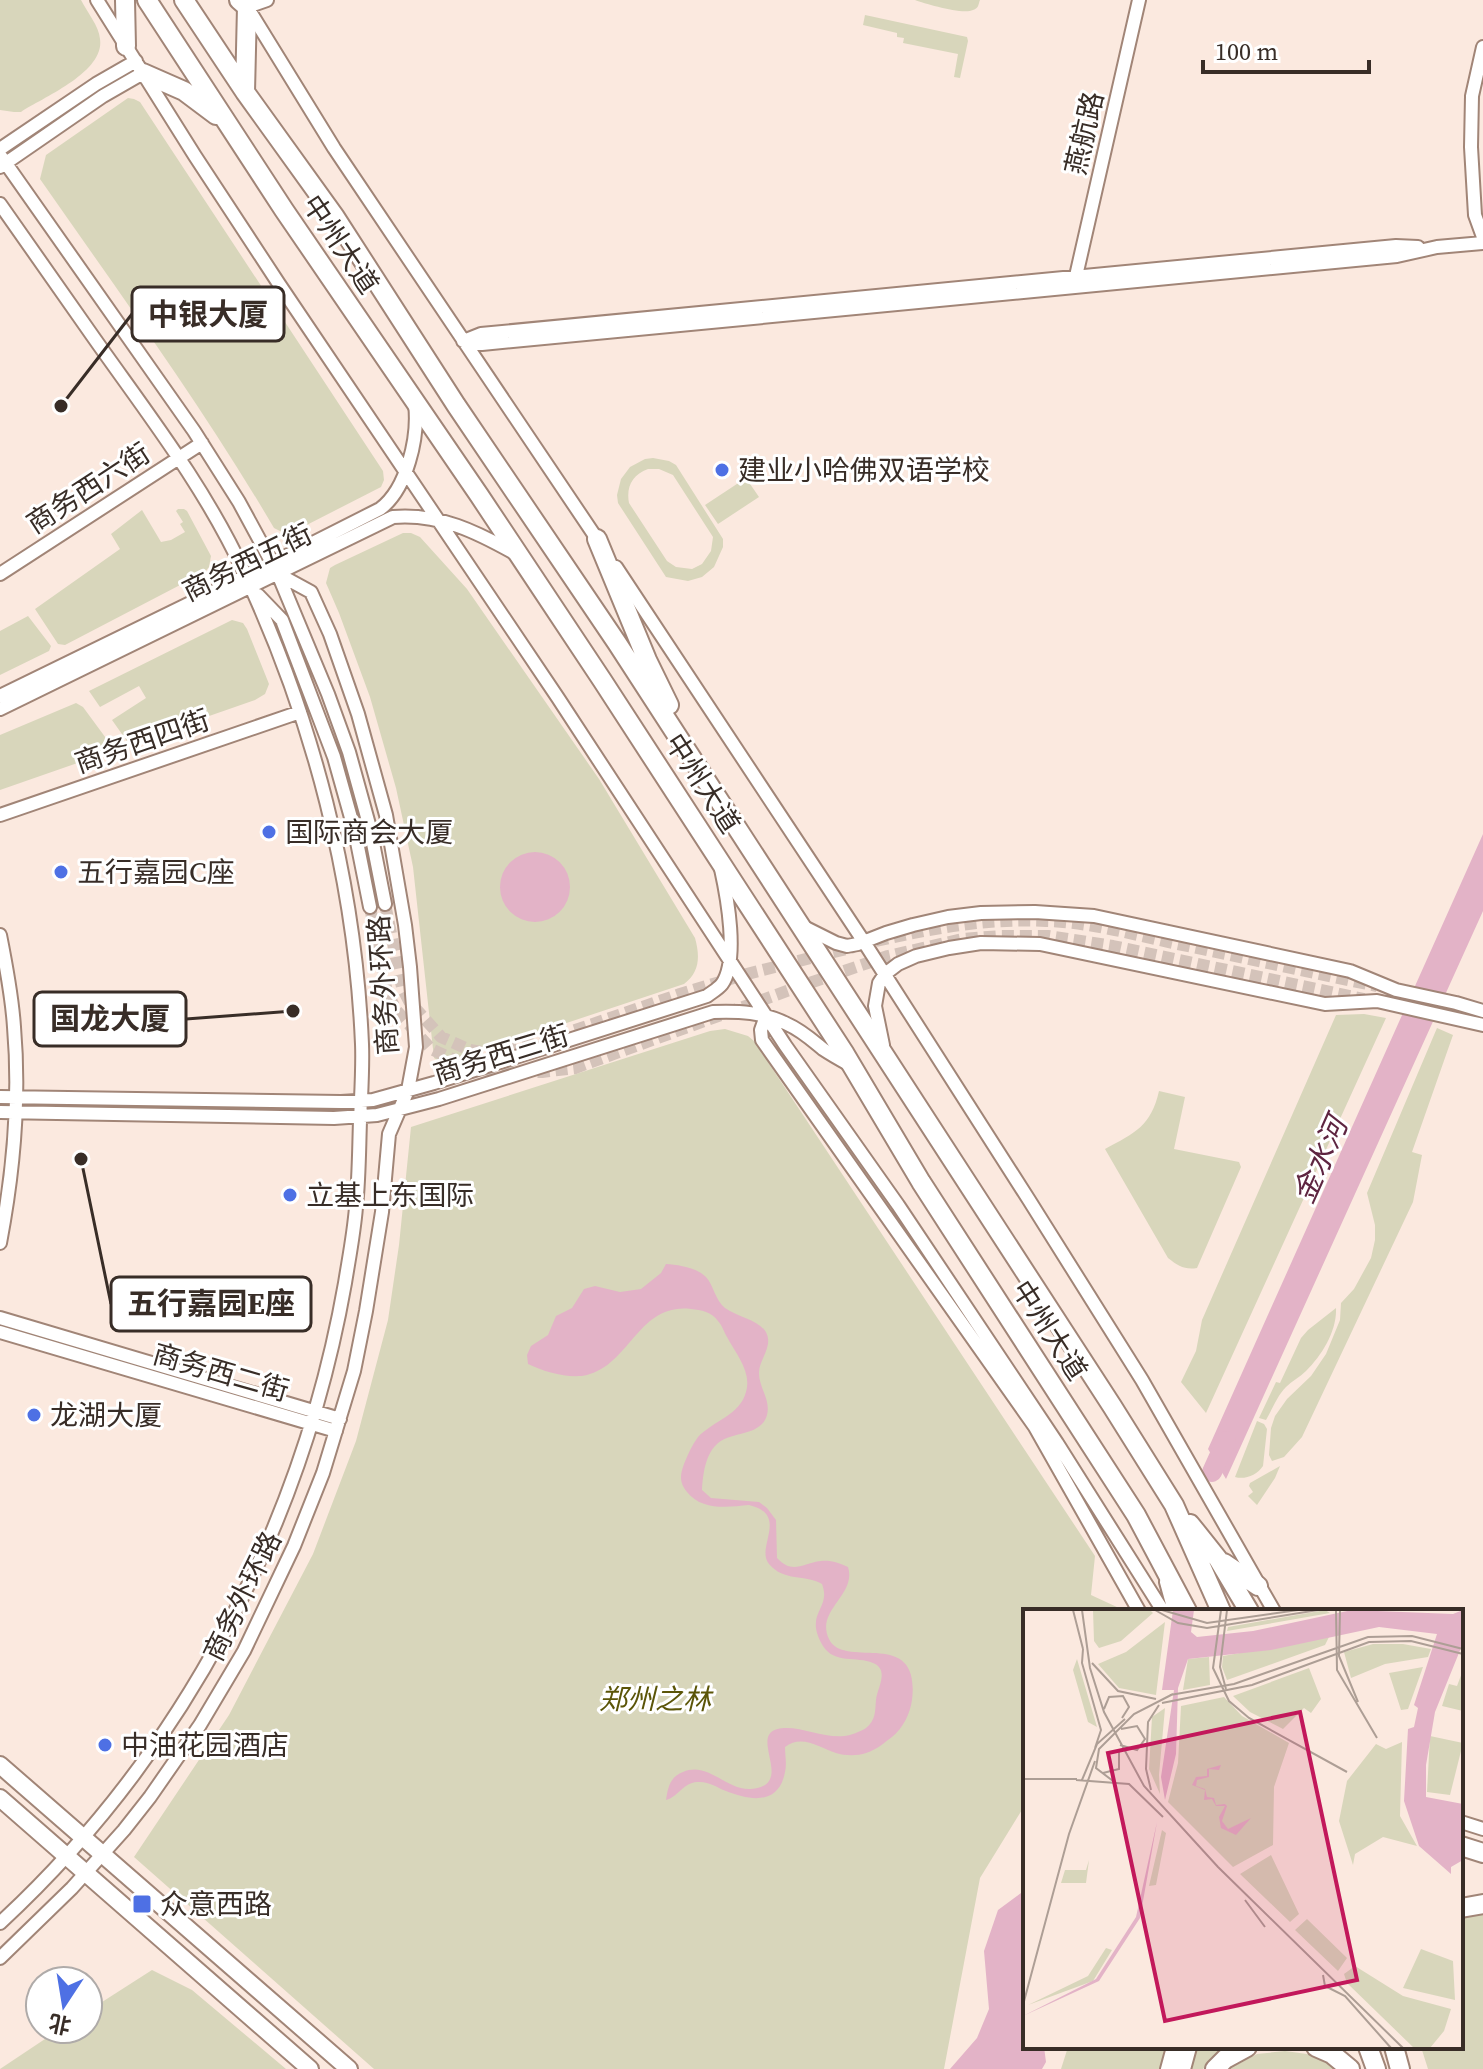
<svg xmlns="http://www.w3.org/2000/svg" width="1483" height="2069" font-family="'Source Serif 4','Noto Sans SC',serif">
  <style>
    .green { fill: #d8d6bb; fill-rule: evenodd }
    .water { fill: #e3b3c7 }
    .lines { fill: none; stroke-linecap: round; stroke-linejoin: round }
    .river { stroke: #e3b3c7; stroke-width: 20 }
    .minor-tunnel { stroke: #d4c3ba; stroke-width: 12; stroke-dasharray: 12 6; stroke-linecap: butt }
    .minor-casing { stroke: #a18577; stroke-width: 16 }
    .major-casing { stroke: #a18577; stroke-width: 20 }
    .highway-casing { stroke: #a18577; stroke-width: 22 }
    .minor { stroke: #fff; stroke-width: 12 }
    .major { stroke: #fff; stroke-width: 16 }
    .highway { stroke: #fff; stroke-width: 18 }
    .poi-dot { fill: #4e70e4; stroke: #fff; stroke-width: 3 }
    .labels { text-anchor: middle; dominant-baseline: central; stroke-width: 6; stroke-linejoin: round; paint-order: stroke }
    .street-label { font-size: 28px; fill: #382d27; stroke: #fff }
    .poi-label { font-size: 28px; fill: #382d27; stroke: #fff; text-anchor: start }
    .park-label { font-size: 28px; font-style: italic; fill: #5b5508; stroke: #fff }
    .water-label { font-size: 30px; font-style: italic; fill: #5e2541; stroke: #fff }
    .inset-road { fill: none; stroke: #ad9e95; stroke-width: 2 }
    .view { fill: #c2185b; fill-opacity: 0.15; stroke: #c2185b; stroke-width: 4 }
    .inset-edge { fill: none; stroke: #382d27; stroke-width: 4 }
    .leader { fill: none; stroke: #382d27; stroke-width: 3 }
    .callout-dot { fill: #382d27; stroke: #fff; stroke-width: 3 }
    .callout { fill: #fff; stroke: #382d27; stroke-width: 3 }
    .callout-label { font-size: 30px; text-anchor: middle; font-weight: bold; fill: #382d27 }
  </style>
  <rect width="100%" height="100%" fill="#fbe9df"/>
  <!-- green -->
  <path class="green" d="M0 0H81C87 12 99 26 100 39 105 72 44 97 21 112H14L0 110Z
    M915 0H980C978 5 979 8 973 10 963 15 926 4 915 0Z
    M865 15 967 37 968 41 960 78 954 77 958 54 903 43 904 38 897 37V33L863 25Z
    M128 98 134 99 140 102 383 471 384 480 381 487 291 533H284L274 528C203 407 120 294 40 179L46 155Z
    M653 458 669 461 676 465 723 539V547L714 567 702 577 688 581 666 577 618 503 617 495 621 479 630 467 645 459ZM648 469H659L673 475 713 537 711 551 702 564 692 569 676 567 667 561 629 503C626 487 632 475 648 469Z
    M746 478 759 497 718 524 705 505Z
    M178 509H184L187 511 211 556 209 567 205 572 65 645 58 644 35 609 120 549 111 534 142 510 161 542 171 540 185 532 180 524 183 522 176 511Z
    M403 533H411L420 537 467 589 599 779 695 938C700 956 700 972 684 984L452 1061 442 1063 434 1058 413 867 396 788 370 697 339 613 326 583 330 568 335 565Z
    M28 616 51 646 49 651 0 675V631Z
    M232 620 243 623 247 629 269 684 265 694 255 700 129 744 112 720 146 698 139 686 100 707 89 691Z
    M76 703 83 707 111 745 109 752 0 790V735Z
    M1364 1014 1386 1018 1206 1413 1181 1382 1196 1351 1202 1320 1336 1015Z
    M1437 1028 1453 1035 1412 1152 1422 1155 1413 1202 1302 1437 1284 1457 1272 1461 1269 1455 1271 1428 1275 1416 1287 1399 1311 1376 1326 1354 1340 1320 1341 1303 1354 1289 1371 1258 1375 1240V1225L1367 1193Z
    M725 1029 748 1036 754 1041 1095 1556 1091 1595 1119 1608 1118 1611H1025V1805L980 1878 944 2069H374L134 1857 229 1715 313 1554 356 1441 388 1320 399 1245 411 1127 710 1031Z
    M1159 1091 1185 1097 1174 1149 1239 1162 1241 1167 1197 1268C1185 1270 1178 1266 1168 1258L1105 1149C1135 1133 1151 1126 1159 1091Z
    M1336 1308C1337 1331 1322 1355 1306 1371 1300 1377 1292 1381 1286 1387 1277 1396 1272 1410 1266 1420L1259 1418 1276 1382 1280 1383 1301 1338 1308 1330Z
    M1257 1421 1264 1424 1267 1429 1263 1466C1257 1475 1245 1480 1235 1477Z
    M1280 1466 1275 1478 1257 1505 1248 1496 1253 1492 1249 1486 1250 1483Z
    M1483 1911V2069H1428L1421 2047H1461V1914Z
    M152 1970 192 1990 286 2069H0L60 2029H88V2011Z
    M1068 2047H1165L1160 2069H1061Z
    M1197 2047H1229L1212 2059 1203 2069H1191Z
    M1285 2051 1307 2054 1339 2069H1229L1257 2054Z"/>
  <!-- water -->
  <path class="water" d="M1483 834V911L1226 1479 1208 1449Z
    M500 887a35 35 0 1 1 70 0a35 35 0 1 1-70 0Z
    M666 1264C678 1265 696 1267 706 1277 714 1286 715 1300 725 1308 740 1319 771 1321 768 1344 766 1355 759 1363 759 1373 759 1388 771 1400 767 1415 761 1437 731 1431 717 1444 705 1455 703 1475 702 1490L711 1498 759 1502 767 1508 776 1520 777 1558C793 1575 802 1563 821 1561 831 1560 839 1563 848 1567 857 1595 815 1610 829 1639 844 1671 921 1625 912 1700 910 1714 903 1728 892 1737 884 1743 876 1750 866 1753 858 1756 845 1756 836 1753 820 1748 802 1734 785 1747 785 1755 787 1764 785 1772 779 1805 751 1801 726 1791 716 1787 709 1781 697 1782 683 1783 678 1797 666 1800 668 1787 670 1777 683 1772 708 1761 727 1791 751 1789 799 1785 742 1730 784 1728 803 1727 824 1738 844 1736 849 1736 862 1731 866 1728 876 1720 875 1711 876 1700 877 1688 890 1670 873 1663 857 1656 834 1664 823 1646 803 1612 832 1610 822 1584 805 1574 784 1582 769 1564 755 1547 790 1515 749 1505 728 1507 702 1511 687 1492 679 1482 680 1475 684 1464 688 1454 692 1445 698 1437 713 1421 740 1415 746 1392 752 1372 736 1354 727 1337 724 1332 722 1325 718 1321 712 1312 701 1310 691 1309 638 1303 631 1364 587 1375 570 1379 544 1372 528 1364L527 1355 531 1346 548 1335 556 1316 572 1308 584 1289 595 1286 620 1292 641 1289 661 1273Z
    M1025 1890V2047H1044L1046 2062 1042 2069H950L977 2038 989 2009 984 1951 998 1910Z"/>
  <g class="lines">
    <!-- river -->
    <path class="river" d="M1212 1472 1226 1441"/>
    <!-- minor-tunnel -->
    <path class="minor-tunnel" d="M385 904 402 987 409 1001 441 1037 470 1050 481 1052 515 1048 552 1038 680 994 743 975 854 947
      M370 907 387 992 396 1010 431 1049 465 1065 493 1071 542 1072 575 1068 798 987 888 956 963 939 1001 936H1048L1113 946 1364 999
      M876 941C933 928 988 918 1046 921 1088 922 1132 934 1173 943 1241 957 1309 972 1377 986"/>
    <defs>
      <path id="minor" d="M97 0 195 156 279 284 558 698 785 1045 898 1205 1057 1443 1163 1611
        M247 7 267 0
        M249 10 334 148 601 545
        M1483 47 1472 96 1471 147 1475 215 1483 237
        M0 149 96 84 136 61
        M0 155 194 431 239 502 278 574 328 694 349 752 370 828 385 904
        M0 167 103 96 143 73
        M0 204C31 248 62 293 94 338 147 413 205 487 244 572 313 719 355 881 362 1044 363 1069 361 1095 360 1121 359 1150 359 1179 356 1207 354 1233 349 1258 345 1283 302 1527 182 1755 0 1923
        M1076 276 1139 0
        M466 340 481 334 1396 246 1418 247
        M463 341 482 344 1397 256 1437 247 1483 243
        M616 567 864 942 1029 1200 1142 1380 1274 1611
        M0 574 202 443
        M258 595 282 620 334 757 355 832 370 907
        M0 696 309 545 380 509C407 489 419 437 415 404
        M0 709 393 517C439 513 477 532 516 554
        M0 815 300 712
        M802 926 836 943 847 946 858 944 886 933 913 925 948 917 981 913 1035 912 1094 916 1350 971 1396 990 1456 1003 1483 1011
        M0 935C6 965 12 996 14 1027 20 1097 13 1175 0 1243
        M766 1016 761 1030 762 1040 1035 1427 1139 1611
        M883 1045 875 1006 879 983 885 974 898 964 916 956 949 948 981 943 1040 944 1325 1004 1377 1001 1483 1025
        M0 1097 341 1102 373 1100 434 1083 707 996C712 992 718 989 722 984 739 960 727 896 721 869
        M0 1112 334 1118 377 1115 439 1099 713 1012C738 1011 764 1012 787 1024 801 1030 812 1040 823 1049 832 1055 841 1060 850 1065
        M0 1318 340 1419
        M0 1332 336 1431
        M1166 1582 1174 1611
        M1461 1822 1483 1829
        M0 1958 72 1888 124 1830 150 1797 200 1725 244 1651 294 1546 323 1473 354 1371 366 1311 382 1212 389 1134 408 1090 416 1047 410 967 405 925 386 815 358 714 330 634 311 592 278 574
        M1167 2069 1173 2047"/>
      <path id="major" d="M0 1765 349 2069
        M0 1798 310 2069"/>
      <path id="highway" d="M125 0 126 46
        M147 0 284 210 479 495 602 680 845 1054 921 1182 1136 1515 1187 1611
        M184 0 245 92 335 217 456 405 617 643 1112 1406 1174 1505 1221 1611
        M239 0 247 7 245 92
        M143 73 184 91 216 115
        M597 539 647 660 669 705
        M1190 1524 1218 1559 1249 1611
        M1224 1563 1258 1586
        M1461 1846 1483 1853
        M1461 1908 1483 1904
        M1316 2047 1332 2054 1350 2069
        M1368 2047 1376 2069
        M1394 2047 1400 2069
        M1181 2069 1187 2047
        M1215 2069 1225 2059 1247 2047"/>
    </defs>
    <!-- minor casing -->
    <use href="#minor" class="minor-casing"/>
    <!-- major casing -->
    <use href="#major" class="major-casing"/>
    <!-- highway casing -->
    <use href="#highway" class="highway-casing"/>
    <!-- minor -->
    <use href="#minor" class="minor"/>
    <!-- major -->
    <use href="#major" class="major"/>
    <!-- highway -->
    <use href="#highway" class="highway"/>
  </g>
  <!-- markers -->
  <g class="poi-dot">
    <circle cx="722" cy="470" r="8"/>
    <circle cx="269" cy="832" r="8"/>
    <circle cx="61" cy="872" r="8"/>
    <circle cx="290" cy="1195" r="8"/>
    <circle cx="34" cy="1415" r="8"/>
    <circle cx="105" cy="1745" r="8"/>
    <rect x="132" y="1894" width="20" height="20" rx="4"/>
  </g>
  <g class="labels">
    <!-- street labels -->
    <g class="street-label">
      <text transform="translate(1084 133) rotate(-77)">燕航路</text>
      <text transform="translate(341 244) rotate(56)">中州大道</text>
      <text transform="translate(88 488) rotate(-33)">商务西六街</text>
      <text transform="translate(247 562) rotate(-26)">商务西五街</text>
      <text transform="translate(142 741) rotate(-19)">商务西四街</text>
      <text transform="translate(703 783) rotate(57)">中州大道</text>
      <text transform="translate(383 985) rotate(-94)">商务外环路</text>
      <text transform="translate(501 1054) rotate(-17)">商务西三街</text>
      <text transform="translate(1050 1330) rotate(57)">中州大道</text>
      <text transform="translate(221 1372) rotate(16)">商务西二街</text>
      <text transform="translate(242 1596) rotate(-64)">商务外环路</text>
    </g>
    <!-- poi labels -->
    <g class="poi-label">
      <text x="738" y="470">建业小哈佛双语学校</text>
      <text x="285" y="832">国际商会大厦</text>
      <text x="77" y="872">五行嘉园C座</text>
      <text x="306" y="1195">立基上东国际</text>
      <text x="50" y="1415">龙湖大厦</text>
      <text x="121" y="1745">中油花园酒店</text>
      <text x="160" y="1904">众意西路</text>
    </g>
    <!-- park labels -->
    <g class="park-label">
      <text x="655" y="1699">郑州之林</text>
    </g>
    <!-- water labels -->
    <g class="water-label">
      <text transform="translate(1320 1160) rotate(-66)">金水河</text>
    </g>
  </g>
  <!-- overview -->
  <g transform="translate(1023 1609)">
    <rect width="440" height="440" fill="#fbe9df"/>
    <path d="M70 1H127L130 4 98 32 76 39 71 32ZM302 1 307 4 204 22 205 18ZM142 13 133 86 96 79 75 55 103 43ZM306 28 302 36 204 71 199 58 200 47ZM350 35H380L408 40 405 48 362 55 328 69 321 43ZM186 48 187 76 160 81 165 50ZM54 50 74 118 65 113 50 61ZM400 58 385 100 378 101 366 64ZM286 59 298 90 288 104 281 99 260 120 227 103 210 87ZM201 88 219 107 266 134 251 178 250 236 210 258 145 193 155 154 158 97ZM142 99 136 166 137 185 126 160 129 108ZM407 127 440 134 427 186 404 183ZM379 133 377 207 394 237 360 228 332 245 330 256 316 212 324 172 353 135 363 140ZM139 221 143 224 133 276 126 277ZM248 246 276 305 267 313 217 265ZM66 251 63 274H38L42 261H63ZM284 310 324 349 315 362 272 321ZM83 339 89 341 70 372 5 396 65 367ZM398 340 430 352 432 391 380 379ZM332 357 380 387 428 400 421 422 407 439H391L324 374 321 365Z" fill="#d8d6bb"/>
    <path d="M440 61V102L419 97 426 75 434 77Z" fill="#d8d6bb"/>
    <path d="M150 1H171L168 23 174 28 230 22 329 1 430 5 440 1V34L412 103 403 156V188L440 195V251L428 258V265L396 237 381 192 385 120 391 118 395 99 391 96 414 25 356 18 248 41 165 50 155 79 153 145 142 191 138 168 151 81H139ZM198 156 196 161 186 160V168L174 171 173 177 182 180 184 188 191 189 193 196 202 195 204 197 199 212 205 220 228 209 213 226 198 219 196 208 202 197H193L189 190 181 191 182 181 169 176 173 168 184 167V160ZM134 213 117 309 76 372 0 407 73 370 113 308Z" fill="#e3b3c7"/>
    <path class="inset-road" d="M50 1 60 40M59 1 67 59 81 103 121 177 195 258 380 439M132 1 155 14 184 19 295 1M139 1 184 14 275 1M198 1 190 59 206 92 226 109 324 163M313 1 314 61 354 129M317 1 316 47 335 93M60 40 59 54 78 121 72 139M69 54 95 82 133 90M203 80 197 58 204 1M147 86 211 75 345 28 389 27 440 40M139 94 229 76 346 33 388 32 440 45M81 100 86 88 100 87 106 98 99 109M97 136 114 141 122 130 114 117 98 120M80 164 96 160V143M0 170H54M53 171 106 175 140 208M59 171 74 135 102 110M90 172 73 159 76 140 111 105 150 85M128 181 123 160 125 113 136 96M222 291 242 318M300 366 302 377 322 387 368 439M0 396 46 225 72 152"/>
    <path class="view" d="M277 103 334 371 142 412 85 144Z"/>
    <rect width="440" height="440" class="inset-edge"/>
  </g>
  <!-- callouts -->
  <path class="leader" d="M61 406L132 314M293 1011L186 1019M81 1159L111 1304"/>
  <g class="callout-dot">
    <circle cx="61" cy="406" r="8"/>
    <circle cx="293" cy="1011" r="8"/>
    <circle cx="81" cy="1159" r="8"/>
  </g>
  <g class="callout">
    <rect x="132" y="287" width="152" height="54" rx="8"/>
    <rect x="34" y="992" width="152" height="54" rx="8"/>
    <rect x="111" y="1277" width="200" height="54" rx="8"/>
  </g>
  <g class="callout-label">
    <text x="208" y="325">中银大厦</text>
    <text x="110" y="1029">国龙大厦</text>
    <text x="211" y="1314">五行嘉园E座</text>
  </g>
  <!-- north arrow -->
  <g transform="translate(64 2005) rotate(192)"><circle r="38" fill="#ffffff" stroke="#afaba9" stroke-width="2"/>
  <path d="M0-6L14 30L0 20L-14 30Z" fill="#4e70e4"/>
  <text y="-12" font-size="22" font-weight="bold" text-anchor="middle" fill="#382d27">北</text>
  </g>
  <!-- scale -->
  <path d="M1203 60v12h166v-12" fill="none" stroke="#382d27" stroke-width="4"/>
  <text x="1215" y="60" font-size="24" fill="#382d27" stroke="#ffffff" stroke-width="6" paint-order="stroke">100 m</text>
</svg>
